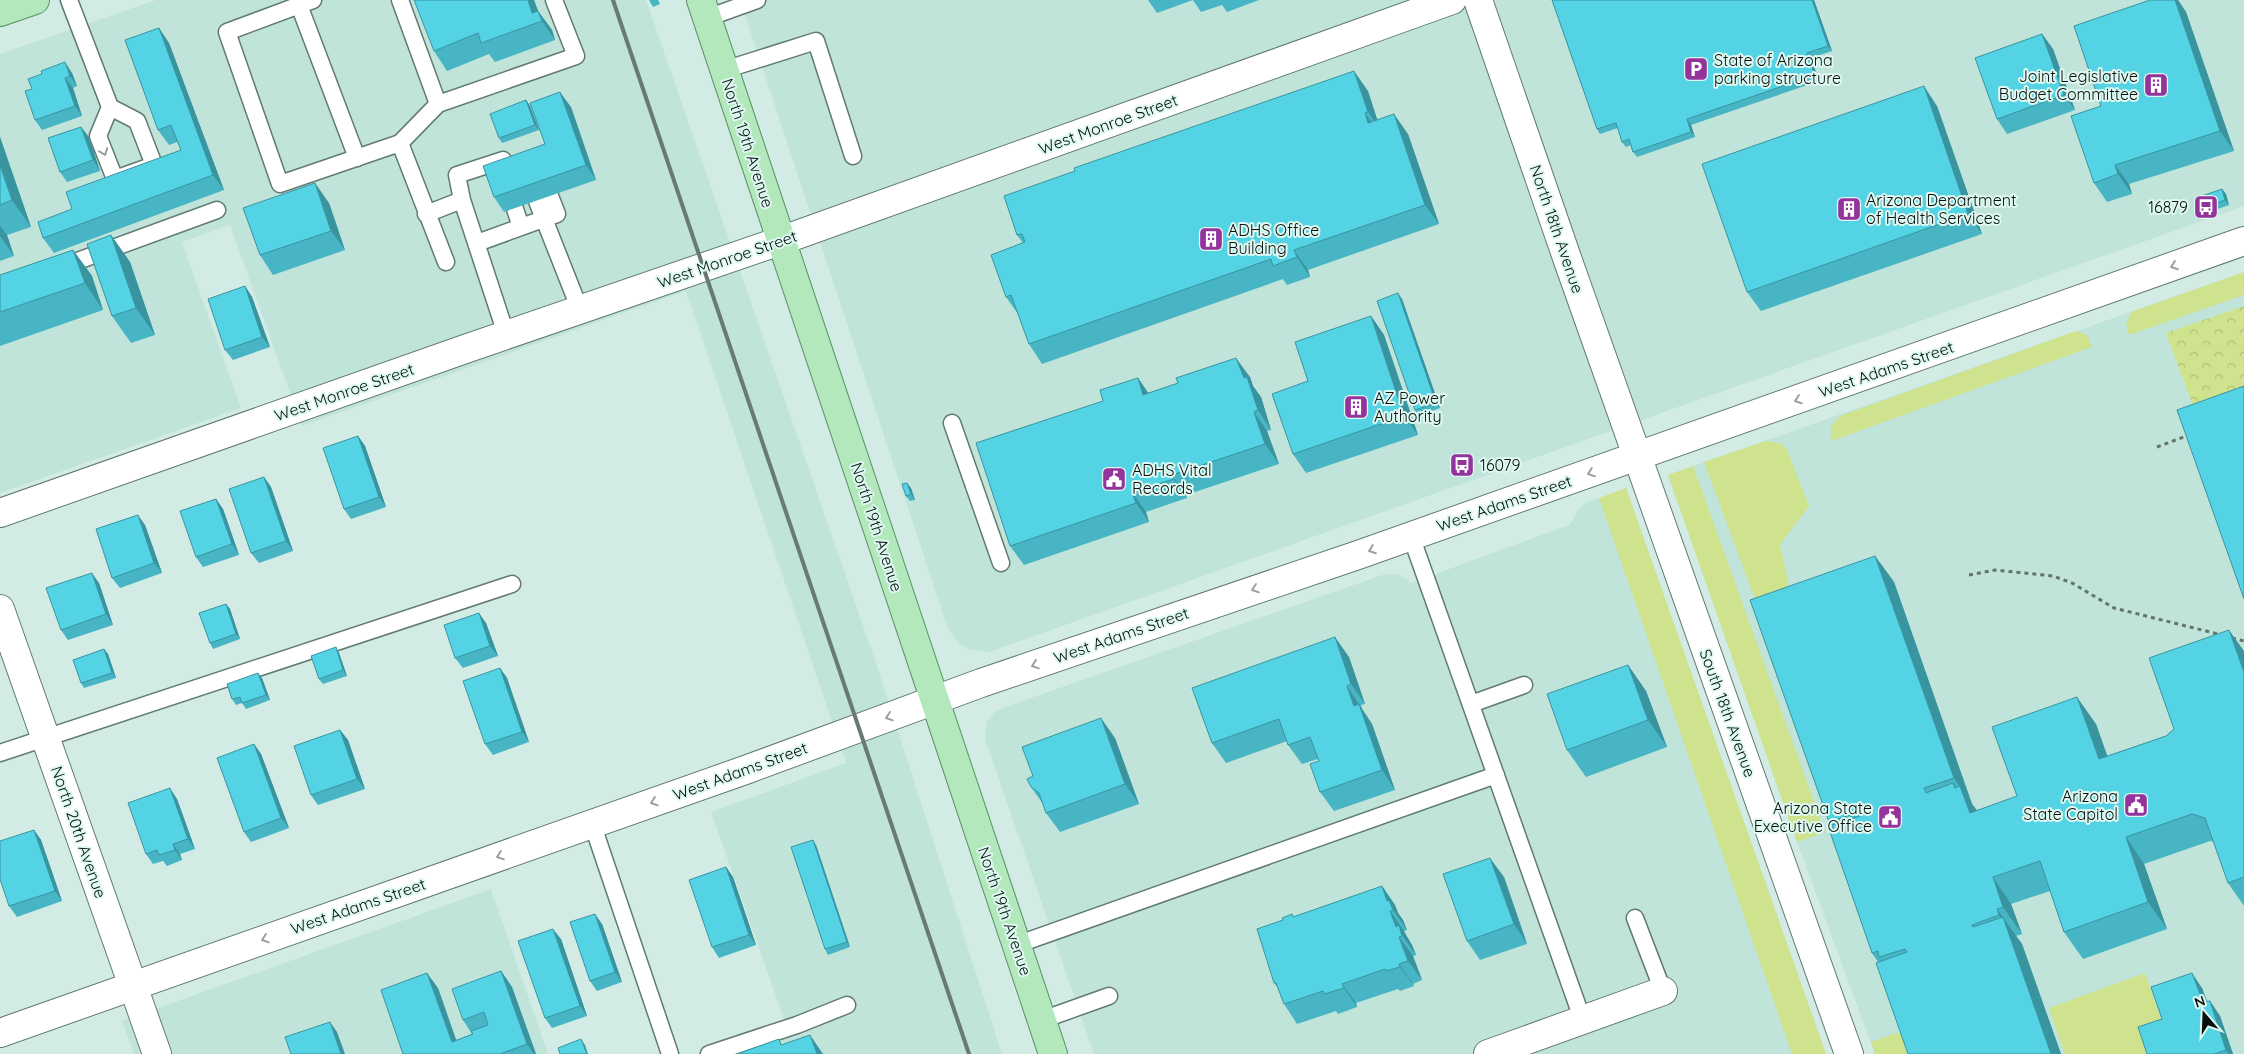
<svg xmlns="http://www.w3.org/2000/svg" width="2244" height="1054" font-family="Quicksand,sans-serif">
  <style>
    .built { fill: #c0e4da }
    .grass { fill: #cfe28d }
    .park { fill: url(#park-crowns) }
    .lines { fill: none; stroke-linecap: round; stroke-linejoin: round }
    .lane-casing { stroke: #627a74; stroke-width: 19 }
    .street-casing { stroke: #627a74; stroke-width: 30 }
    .secondary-casing { stroke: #627a74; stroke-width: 30 }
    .primary-casing { stroke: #569162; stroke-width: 30 }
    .path { stroke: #63746f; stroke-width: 3; stroke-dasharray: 4 4; stroke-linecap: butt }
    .lane { stroke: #fff; stroke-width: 16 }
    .street { stroke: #fff; stroke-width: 28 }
    .secondary { stroke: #fff; stroke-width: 28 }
    .primary { stroke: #b3e7bc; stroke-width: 28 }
    .rail { stroke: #697a76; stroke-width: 4 }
    .wall { fill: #47b5c4 }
    .shaded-wall { fill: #3a94a0 }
    .building { fill: #53d3e4; stroke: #3a94a0 }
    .oneway { stroke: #9c9f9e }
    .labels { text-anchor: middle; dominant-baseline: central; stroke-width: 4; stroke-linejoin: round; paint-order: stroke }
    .poi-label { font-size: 16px; fill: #07100d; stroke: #dff9f2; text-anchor: start }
    .street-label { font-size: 16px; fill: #07100d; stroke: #dff9f2 }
  </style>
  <defs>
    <pattern id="park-crowns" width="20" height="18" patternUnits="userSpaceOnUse" patternTransform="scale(1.25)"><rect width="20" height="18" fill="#cfe28d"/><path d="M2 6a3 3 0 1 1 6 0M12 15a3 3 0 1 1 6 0" fill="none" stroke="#b0c178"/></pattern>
  </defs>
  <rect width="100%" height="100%" fill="#d2ece5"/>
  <!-- built -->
  <path class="built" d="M156 0H646L875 660 1002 1054H745L790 1036 711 812 846 763 686 291 302 426 230 225 182 242 241 408 0 493V54Z
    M740 0H2244V206L989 652 968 649 958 643 948 629Z
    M2244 272V1054H1875L1797 842 1668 475Z
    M1626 488 1826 1054H1094L985 739 987 721 997 710 1385 574H1400L1411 583 1569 525 1573 520 1578 509 1584 504Z
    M491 889 548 1054H134L122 1021Z"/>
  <!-- grass -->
  <path class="grass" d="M2244 272V295L2129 335 2126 324 2131 312Z
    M2076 331 2087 335 2092 347 1831 441V426L1840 416Z
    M1766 441 1782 444 1787 450 1809 506 1780 545 1788 581 1787 590 1759 610 1704 462Z
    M1693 466 1825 832 1797 842 1668 475Z
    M1626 488 1826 1054H1792L1599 498Z
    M2145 973 2166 1033 2149 1054H2065L2049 1008Z
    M1900 1032 1907 1054H1875L1871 1042Z"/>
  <!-- park -->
  <path class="park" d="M2244 306V413L2201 428 2166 333Z"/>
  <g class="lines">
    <defs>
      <path id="lane" d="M69 0 110 107 137 121 154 165 115 179 98 136 110 107
        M313 0 227 32 280 184 400 143 438 104
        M400 0 438 104 576 56 554 0
        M299 5 357 158
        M707 18 757 0
        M724 70 816 41 853 156
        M400 143 446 262
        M503 160 457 175 462 200 506 334
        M537 201 580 310
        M515 209 521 227
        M426 214 462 200
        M477 243 557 214 550 196
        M61 267 217 210
        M952 423 1001 563
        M1411 536 1583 1021
        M1471 704 1524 685
        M0 753 512 584
        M592 823 670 1054
        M1635 918 1663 991
        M1016 945 1496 775
        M1042 1020 1109 996
        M709 1054 797 1025 847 1005"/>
      <path id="street" d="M1478 0 1567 258 1849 1054
        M0 513 468 348 780 241 1452 0
        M0 609 157 1054
        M1488 1054 1663 991"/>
      <path id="secondary" d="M0 1033 748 769 981 683 1358 555 2244 241"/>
      <path id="primary" d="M701 0 1053 1054
        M0 12 35 0"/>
    </defs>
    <!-- lane casing -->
    <use href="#lane" class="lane-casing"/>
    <!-- street casing -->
    <use href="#street" class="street-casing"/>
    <!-- secondary casing -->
    <use href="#secondary" class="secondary-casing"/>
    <!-- primary casing -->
    <use href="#primary" class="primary-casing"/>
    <!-- path -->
    <path class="path" d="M2157 447 2189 435
      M1969 575 1995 570 2053 576 2072 583 2114 608 2222 635
      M2232 638 2244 641"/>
    <!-- lane -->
    <use href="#lane" class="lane"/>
    <!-- street -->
    <use href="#street" class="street"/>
    <!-- secondary -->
    <use href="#secondary" class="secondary"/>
    <!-- primary -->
    <use href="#primary" class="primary"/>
    <!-- rail -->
    <path class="rail" d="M613 0 969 1054"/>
  </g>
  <!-- wall -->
  <path class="wall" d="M534 0 538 11 552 30 555 40 495 62 489 54 447 71 434 51Z
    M649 0H658L660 4 653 7Z
    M1148 0H1259L1227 12 1222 5 1201 12 1193 0 1157 13Z
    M1552 0H1814L1832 51 1811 58 1819 81 1691 125 1695 137 1637 157 1633 152 1631 145 1626 147 1622 142 1618 128 1600 134 1597 129Z
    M2150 0H2178L2186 12 2234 151 2129 184 2132 194 2107 202 2094 183 2101 106Z
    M159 28 169 43 224 190 54 253 43 238 72 209 181 150 177 142 169 145 158 130Z
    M2042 34 2053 49 2075 110 2007 134 1997 119Z
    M72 73 77 86 73 88 82 116 42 130 35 120 32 89Z
    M1368 91 1377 120 1408 134 1439 224 1308 270 1310 277 1287 285 1283 279 1042 364 1029 344 1018 314 1006 297 1023 243 1017 235Z
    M526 100 530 106 539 130 502 143 499 138Z
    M1937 106 1982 234 1761 311 1747 292Z
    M571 107 596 180 504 212 494 197 545 144Z
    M0 137 31 227 7 235 14 256 0 261Z
    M89 137 100 171 67 182 60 172Z
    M2222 189 2226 194 2229 205 2203 214 2199 209Z
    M329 203 345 250 273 275 260 255Z
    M111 235 130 262 155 335 131 343 112 316Z
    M73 250 92 276 103 310 0 346V275Z
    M245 286 252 297 270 347 233 360 225 350Z
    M1402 299 1440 408 1418 416 1415 410Z
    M1371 316 1384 335 1418 435 1306 473 1293 454 1308 381Z
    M1250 377 1253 386 1261 397 1271 430 1267 431 1279 464 1186 495 1187 498 1146 512 1149 522 1024 565 1010 546 1103 401 1138 378 1148 393 1178 383Z
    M358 436 365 446 386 507 351 519 344 509Z
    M1468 454 1472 459 1473 464 1460 469 1456 463Z
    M264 477 271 487 293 551 259 563 251 553Z
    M911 488 915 500 910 501 906 496Z
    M216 499 223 509 239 555 203 567 196 557Z
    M145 525 162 573 120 588 112 578Z
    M1875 556 1894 582 1972 804 1977 811 2017 796 2096 724 2107 756 2166 736 2174 729 2244 651V906L2228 883 2214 842 2210 841 2144 864 2167 929 2083 959 2064 932 2050 891 2011 904 2022 934 2016 936 2022 944 2061 1054H1908L1878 962 1872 953 1834 831 1833 827 1829 822Z
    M99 583 113 625 68 640 61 630Z
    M226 604 230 609 240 639 213 649 210 643Z
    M486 623 498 656 463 668 455 658Z
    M104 649 108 654 116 678 84 688 81 683Z
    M339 653 347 676 323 684 319 679Z
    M1349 657 1365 704 1361 705 1362 709 1372 724 1395 790 1334 811 1320 792 1318 759 1302 764 1288 745 1287 741 1226 763 1212 743Z
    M1628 665 1646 691 1667 747 1586 777 1567 750Z
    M500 668 507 678 529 742 493 755 485 744Z
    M262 678 270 700 246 709 242 703 236 705 232 699Z
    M340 730 348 740 365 789 318 805 311 795Z
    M1115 738 1139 804 1060 832 1046 813 1043 804 1031 787 1033 776Z
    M254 744 261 754 289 828 251 842 244 832Z
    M177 799 195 849 180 854 182 860 167 866 163 861 153 864 146 854Z
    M34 830 41 840 62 901 17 917 9 906Z
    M816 845 850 947 828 955 825 949Z
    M726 867 733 877 756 945 719 958 712 947Z
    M1504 877 1527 944 1480 960 1467 941Z
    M1382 886 1395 905 1398 913 1403 920 1407 930 1404 931 1406 935 1412 945 1416 955 1413 956 1422 980 1413 984 1414 986 1400 991 1398 989 1356 1003 1357 1007 1338 1014 1336 1011 1297 1024 1284 1004 1278 988 1274 983 1283 920 1292 914 1294 917Z
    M602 924 622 982 597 991 590 981Z
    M561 939 587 1016 552 1028 545 1018Z
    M501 971 512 987 536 1054H403L438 988 456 1040 472 1034 463 1020Z
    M2202 988 2207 1001H2210L2220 1016 2233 1054H2147L2162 1019Z"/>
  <!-- shaded-wall -->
  <path class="shaded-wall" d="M528 0H534L541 19 538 11 552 30 555 40 542 21 532 13Z
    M1812 0H1814L1832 51 1828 46Z
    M2175 0H2178L2186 12 2234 151 2220 131Z
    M159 28 169 43 224 190 213 175Z
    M2042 34 2053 49 2075 110 2064 95Z
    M1807 53 1811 58 1819 81 1815 75Z
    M65 62 72 73 77 86 70 76Z
    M1354 71 1368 91 1381 131 1368 112Z
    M65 78 73 88 82 116 75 106Z
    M1924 86 1937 106 1982 234 1968 214Z
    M560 92 571 107 596 180 586 165Z
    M526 100 530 106 539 130 535 125Z
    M1365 113 1378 132 1368 123Z
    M1394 114 1408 134 1439 224 1425 205Z
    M1687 119 1691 125 1695 137 1691 132Z
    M81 127 89 137 100 171 93 160Z
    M0 137 31 227 12 200 0 165Z
    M2115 165 2129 184 2132 194 2118 174Z
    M315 183 329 203 345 250 331 231Z
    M2222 189 2226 194 2229 205 2225 200Z
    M0 226 7 235 14 256 0 236Z
    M111 235 130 262 155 335 136 308Z
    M73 250 92 276 103 310 85 283Z
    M1294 250 1308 270 1310 277 1297 257Z
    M245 286 252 297 270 347 262 337Z
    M1398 293 1402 299 1440 408 1436 403Z
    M1371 316 1384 335 1418 435 1404 416Z
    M1236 358 1250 377 1253 386 1261 397 1271 430 1258 410 1244 378Z
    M1138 378 1151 397 1143 395Z
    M1254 412 1267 431 1279 464 1265 444Z
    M358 436 365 446 386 507 379 497Z
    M1172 475 1186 495 1187 498 1174 479Z
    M264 477 271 487 293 551 286 541Z
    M907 483 911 488 915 500 911 494Z
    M1132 492 1146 512 1149 522 1136 503Z
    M216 499 223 509 239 555 232 544Z
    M138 515 145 525 162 573 154 563Z
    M1875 556 1894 582 1972 804 1979 813H1970L1955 788 1953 783 1964 799 1960 787 1954 778Z
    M92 573 99 583 113 625 106 614Z
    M226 604 230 609 240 639 236 634Z
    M479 613 486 623 498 656 490 646Z
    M2229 630 2244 651V672Z
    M1335 637 1349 657 1365 704 1351 684Z
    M336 647 339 653 347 676 343 670Z
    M104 649 108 654 116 678 112 673Z
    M1628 665 1646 691 1667 747 1648 720Z
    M500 668 507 678 529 742 522 732Z
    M258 673 262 678 270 700 266 695Z
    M1347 686 1372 724 1395 790 1382 770 1354 706Z
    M2077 697 2096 724 2118 786 2099 759Z
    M1101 718 1115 738 1139 804 1125 784Z
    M340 730 348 740 365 789 357 779Z
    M254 744 261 754 289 828 281 818Z
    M170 788 177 799 195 849 188 839Z
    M34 830 41 840 62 901 55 891Z
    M2126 837 2144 864 2167 929 2148 902Z
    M813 840 816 845 850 947 847 942Z
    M173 844 180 854 182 860 175 850Z
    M1490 858 1504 877 1527 944 1514 924Z
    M726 867 733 877 756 945 749 935Z
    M1993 877 2011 904 2022 934 2003 907Z
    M1382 886 1395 905 1398 913 1403 920 1407 930 1387 901Z
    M1997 909 2022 944 2061 1054H2051L2005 924 1999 915Z
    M1390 911 1404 931 1406 935 1412 945 1416 955 1396 927Z
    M595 914 602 924 622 982 615 972Z
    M553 929 561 939 587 1016 580 1006Z
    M1399 937 1413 956 1422 980 1408 961Z
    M1399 964 1413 984 1414 986 1400 967Z
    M501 971 512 987 536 1054H534L527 1044Z
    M427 973 438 988 461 1054 452 1042Z
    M2192 973 2202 988 2213 1018 2203 1002Z
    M1342 984 1356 1003 1357 1007 1344 988Z
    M2210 1001 2220 1016 2233 1054H2229L2226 1050Z
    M330 1022 337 1032 345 1054H341Z
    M810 1035 823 1054H817Z
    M581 1039 585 1045 588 1054H587Z"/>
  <!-- building -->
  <path class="building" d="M414 0H528L532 13 538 11 542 21 481 43 478 33 434 51Z
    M1552 0H1812L1828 46 1807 53 1815 75 1687 119 1691 132 1633 152 1629 139 1622 142 1616 123 1597 129Z
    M2150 0H2175L2220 131 2115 165 2118 174 2094 183 2071 116 2101 106 2074 26Z
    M159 28 213 175 43 238 38 222 72 209 66 192 181 150 171 125 158 130 125 40Z
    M2042 34 2064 95 1997 119 1975 58Z
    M65 62 70 76 65 78 75 106 35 120 25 91 32 89 28 79 42 74 41 71Z
    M1354 71 1368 112 1365 113 1368 123 1394 114 1425 205 1294 250 1297 257 1273 266 1271 259 1029 344 1011 295 1006 297 991 255 1025 242 1022 234 1017 235 1004 196 1075 171 1074 168Z
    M1924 86 1968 214 1747 292 1702 164Z
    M560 92 586 165 494 197 483 166 545 144 530 103Z
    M526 100 535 125 499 138 490 114Z
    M81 127 93 160 60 172 48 138Z
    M0 165 12 200 0 205Z
    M315 183 331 231 260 255 243 208Z
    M2222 189 2225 200 2199 209 2196 198Z
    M111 235 136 308 112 316 87 244Z
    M73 250 85 283 0 312V275Z
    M245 286 262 337 225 350 208 299Z
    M1398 293 1436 403 1415 410 1377 301Z
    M1371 316 1404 416 1293 454 1272 394 1308 381 1295 342Z
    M1236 358 1244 378 1247 377 1258 410 1254 412 1265 444 1172 475 1174 479 1132 492 1136 503 1010 546 976 443 1103 401 1100 390 1138 378 1143 395 1178 383 1176 378Z
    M2244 386V599L2177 410Z
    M358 436 379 497 344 509 323 448Z
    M1468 454 1470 459 1456 463 1455 459Z
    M264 477 286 541 251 553 229 489Z
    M907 483 911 494 906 496 902 484Z
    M216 499 232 544 196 557 180 511Z
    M138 515 154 563 112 578 96 529Z
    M1875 556 1954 778 1924 788 1926 793 1953 783 1955 788 1960 786 1970 813 2017 796 1992 727 2077 697 2099 759 2166 736 2174 729 2149 658 2229 630 2244 672V877L2228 883 2205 818 2192 814 2126 837 2148 902 2064 932 2040 861 1993 877 2003 907 1997 909 1999 915 1972 925 1973 927 2003 917 2051 1054H1908L1876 963 1907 952 1905 949 1879 957 1878 951 1872 953 1830 832 1834 831 1832 825 1860 816 1858 812 1829 822 1750 600Z
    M92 573 106 614 61 630 46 588Z
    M226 604 236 634 210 643 199 613Z
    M479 613 490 646 455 658 444 625Z
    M1335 637 1351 684 1347 686 1354 706 1359 704 1382 770 1320 792 1310 764 1319 761 1310 737 1288 745 1279 719 1212 743 1192 688Z
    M336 647 343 670 319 679 311 656Z
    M104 649 112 673 81 683 73 660Z
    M1628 665 1648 720 1567 750 1547 694Z
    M500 668 522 732 485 744 463 681Z
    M258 673 266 695 242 703 240 697 232 699 227 684Z
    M1101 718 1125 784 1046 813 1039 793 1031 787 1027 779 1033 776 1022 747Z
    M340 730 357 779 311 795 294 746Z
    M254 744 281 818 244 832 217 758Z
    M170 788 188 839 173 844 175 850 159 855 157 850 146 854 128 803Z
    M34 830 55 891 9 906 0 879V841Z
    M813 840 847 942 825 949 791 847Z
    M1490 858 1514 924 1467 941 1443 874Z
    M726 867 749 935 712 947 689 880Z
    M1382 886 1387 901 1389 900 1393 910 1390 911 1396 927 1399 925 1402 936 1399 937 1408 961 1399 964 1400 967 1386 971 1385 969 1342 984 1344 988 1324 994 1323 991 1284 1004 1276 983H1274L1257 929 1283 920 1282 918 1292 914 1293 917Z
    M595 914 615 972 590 981 570 922Z
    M553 929 580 1006 545 1018 518 941Z
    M501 971 527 1044 500 1054H403L381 990 427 973 452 1042 473 1034 471 1031 488 1025 484 1012 463 1020 452 989Z
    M2192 973 2203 1002 2210 1001 2226 1050 2214 1054H2147L2138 1027 2162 1019 2151 987Z
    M330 1022 341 1054H291L285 1037Z
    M810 1035 817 1054H737L779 1039 781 1045Z
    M581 1039 587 1054H560L558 1048Z"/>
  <!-- one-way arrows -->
  <defs><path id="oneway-chevron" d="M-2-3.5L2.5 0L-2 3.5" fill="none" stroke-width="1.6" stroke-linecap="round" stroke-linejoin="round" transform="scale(1.25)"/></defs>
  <g class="oneway">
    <use href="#oneway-chevron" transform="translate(104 152) rotate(69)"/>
    <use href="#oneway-chevron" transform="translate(2174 266) rotate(160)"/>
    <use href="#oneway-chevron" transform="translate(1798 400) rotate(161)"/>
    <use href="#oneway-chevron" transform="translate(1591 473) rotate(159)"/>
    <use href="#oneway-chevron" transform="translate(1372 550) rotate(160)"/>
    <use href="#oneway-chevron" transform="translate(1255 589) rotate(161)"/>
    <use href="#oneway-chevron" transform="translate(1035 665) rotate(161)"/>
    <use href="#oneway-chevron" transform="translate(889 717) rotate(161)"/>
    <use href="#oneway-chevron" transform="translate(654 802) rotate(161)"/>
    <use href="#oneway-chevron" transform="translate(500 856) rotate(161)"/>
    <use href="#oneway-chevron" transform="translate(265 939) rotate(161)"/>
  </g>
  <!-- icons -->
  <defs>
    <symbol id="parking-square" viewBox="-11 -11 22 22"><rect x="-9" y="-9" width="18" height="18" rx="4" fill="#94339c" stroke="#dff9f2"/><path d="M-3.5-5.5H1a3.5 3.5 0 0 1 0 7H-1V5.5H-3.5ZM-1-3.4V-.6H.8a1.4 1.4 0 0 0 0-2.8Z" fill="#fff"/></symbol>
    <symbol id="building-square" viewBox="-11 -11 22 22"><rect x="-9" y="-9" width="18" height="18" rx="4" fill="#94339c" stroke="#dff9f2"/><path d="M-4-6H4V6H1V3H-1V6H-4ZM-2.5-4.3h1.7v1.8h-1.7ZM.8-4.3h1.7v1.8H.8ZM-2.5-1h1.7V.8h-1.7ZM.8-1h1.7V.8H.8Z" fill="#fff"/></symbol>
    <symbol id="bus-square" viewBox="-11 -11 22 22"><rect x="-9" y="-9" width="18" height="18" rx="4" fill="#94339c" stroke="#dff9f2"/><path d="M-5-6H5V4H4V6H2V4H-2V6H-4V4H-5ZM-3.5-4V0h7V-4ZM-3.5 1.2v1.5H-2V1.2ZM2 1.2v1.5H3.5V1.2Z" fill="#fff"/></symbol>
    <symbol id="civic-square" viewBox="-11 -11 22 22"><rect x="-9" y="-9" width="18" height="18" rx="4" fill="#94339c" stroke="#dff9f2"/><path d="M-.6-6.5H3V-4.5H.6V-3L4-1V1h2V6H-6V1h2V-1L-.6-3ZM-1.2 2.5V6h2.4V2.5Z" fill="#fff"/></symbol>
  </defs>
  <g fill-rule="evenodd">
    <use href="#parking-square" x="1682" y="55" width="28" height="28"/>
    <use href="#building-square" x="2142" y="71" width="28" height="28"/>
    <use href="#bus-square" x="2192" y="193" width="28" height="28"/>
    <use href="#building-square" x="1835" y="195" width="28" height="28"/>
    <use href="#building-square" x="1197" y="225" width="28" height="28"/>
    <use href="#building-square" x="1342" y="393" width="28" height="28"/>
    <use href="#bus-square" x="1448" y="451" width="28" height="28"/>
    <use href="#civic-square" x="1100" y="465" width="28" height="28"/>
    <use href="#civic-square" x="2122" y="791" width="28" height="28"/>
    <use href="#civic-square" x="1876" y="803" width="28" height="28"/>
  </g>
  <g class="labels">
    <!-- poi labels -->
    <g class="poi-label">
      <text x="1714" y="60">State of Arizona<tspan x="1714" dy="18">parking structure</tspan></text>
      <text x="2138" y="76" text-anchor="end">Joint Legislative<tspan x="2138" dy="18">Budget Committee</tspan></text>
      <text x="1866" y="200">Arizona Department<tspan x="1866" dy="18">of Health Services</tspan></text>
      <text x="2188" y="207" text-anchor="end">16879</text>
      <text x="1228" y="230">ADHS Office<tspan x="1228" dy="18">Building</tspan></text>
      <text x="1374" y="398">AZ Power<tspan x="1374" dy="18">Authority</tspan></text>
      <text x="1480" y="465">16079</text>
      <text x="1132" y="470">ADHS Vital<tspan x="1132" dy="18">Records</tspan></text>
      <text x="2118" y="796" text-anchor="end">Arizona<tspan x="2118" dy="18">State Capitol</tspan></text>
      <text x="1872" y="808" text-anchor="end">Arizona State<tspan x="1872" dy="18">Executive Office</tspan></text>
    </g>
    <!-- street labels -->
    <g class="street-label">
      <text transform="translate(1108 124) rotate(-20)">West Monroe Street</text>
      <text transform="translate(748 143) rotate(72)">North 19th Avenue</text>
      <text transform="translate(1557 229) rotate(71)">North 18th Avenue</text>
      <text transform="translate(727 259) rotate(-19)">West Monroe Street</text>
      <text transform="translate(1886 369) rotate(-19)">West Adams Street</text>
      <text transform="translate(344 392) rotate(-19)">West Monroe Street</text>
      <text transform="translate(1504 503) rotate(-19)">West Adams Street</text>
      <text transform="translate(877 527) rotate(72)">North 19th Avenue</text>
      <text transform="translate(1121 635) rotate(-19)">West Adams Street</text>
      <text transform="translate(1728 713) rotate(70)">South 18th Avenue</text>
      <text transform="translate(740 771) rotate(-20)">West Adams Street</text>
      <text transform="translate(79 832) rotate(71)">North 20th Avenue</text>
      <text transform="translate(358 906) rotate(-19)">West Adams Street</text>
      <text transform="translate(1005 911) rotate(71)">North 19th Avenue</text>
    </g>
  </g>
  <!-- north arrow -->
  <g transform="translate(2204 1014) rotate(341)" stroke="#dff9f2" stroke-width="4" paint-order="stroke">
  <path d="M0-4L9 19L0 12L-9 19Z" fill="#07100d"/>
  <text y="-8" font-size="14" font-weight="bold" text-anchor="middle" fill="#07100d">N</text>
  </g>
</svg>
